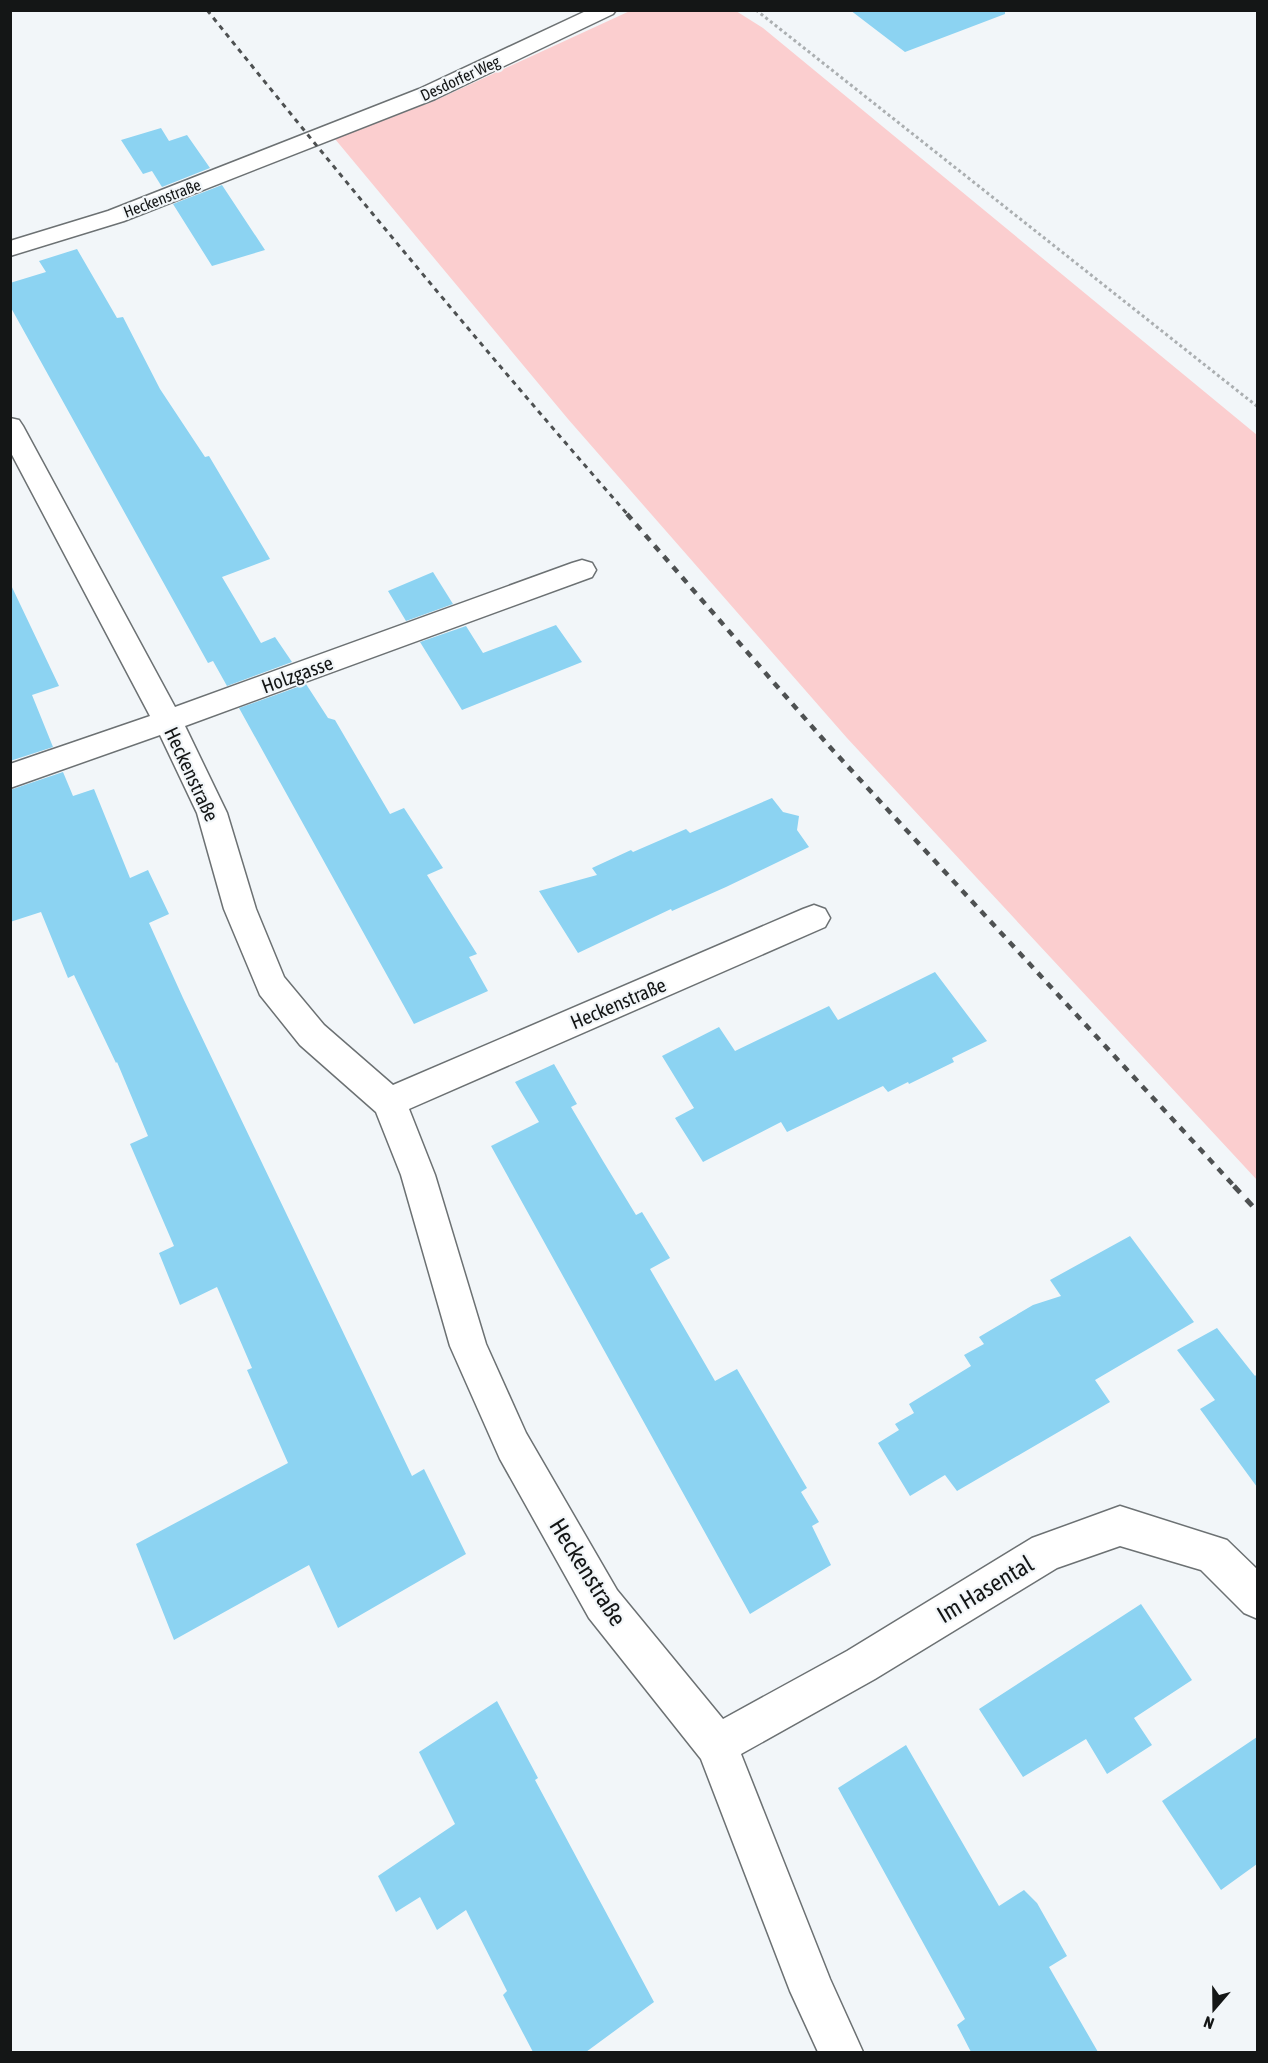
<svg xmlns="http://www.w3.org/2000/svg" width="1268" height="2063" font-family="'Asap Condensed',sans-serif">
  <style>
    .green { fill: #fbcecf }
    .building { fill: #8cd3f2 }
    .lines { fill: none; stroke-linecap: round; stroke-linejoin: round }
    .minor-casing { stroke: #6c7173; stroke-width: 3 }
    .path { stroke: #abafb1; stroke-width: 3; stroke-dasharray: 3 3; stroke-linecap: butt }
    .minor { fill: #fff; fill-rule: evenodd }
    .rail-far2 { stroke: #4e5152; stroke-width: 3; stroke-dasharray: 5 5; stroke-linecap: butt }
    .rail-far1 { stroke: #4e5152; stroke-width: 4.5; stroke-dasharray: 7 7; stroke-linecap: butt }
    .rail { stroke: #4e5152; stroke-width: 5; stroke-dasharray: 9 9; stroke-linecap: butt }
    .labels { text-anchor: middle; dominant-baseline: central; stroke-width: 4.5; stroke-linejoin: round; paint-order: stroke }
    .far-street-label { font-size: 16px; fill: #141616; stroke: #f2f6f9 }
    .street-label { font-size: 20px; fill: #141616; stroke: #f2f6f9 }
    .near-street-label { font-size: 24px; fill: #141616; stroke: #f2f6f9 }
  </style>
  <rect width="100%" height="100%" fill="#f2f6f9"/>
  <!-- green -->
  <path class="green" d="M632 10 736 11 763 28 1257 435V1180L847 738 568 419 335 139 434 101Z"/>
  <!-- building -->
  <path class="building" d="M850 10H1005V14L905 52Z
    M161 128 169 141 187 135 210 168 162 187 152 171 143 174 121 140Z
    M222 185 265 250 212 266 173 204Z
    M77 249 117 318 123 317 160 389 205 457 209 456 270 559 222 577 261 643 275 637 292 662 227 686 213 661 208 663 10 306V283L46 272 39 261Z
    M433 572 453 604 406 621 388 591Z
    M10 583 59 686 32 695 53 747 10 761Z
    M556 625 582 662 462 710 420 642 466 626 483 653Z
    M306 684 328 718 335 720 390 814 404 808 443 868 427 875 477 954 469 957 488 991 414 1024 239 708Z
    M63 772 73 796 94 789 130 878 148 870 169 914 149 923 183 998 412 1476 424 1469 466 1554 338 1628 309 1565 174 1640 136 1544 288 1463 247 1370 252 1368 217 1287 180 1305 159 1253 174 1246 130 1144 148 1136 117 1062 116 1063 74 975 68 978 41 912 10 922V790Z
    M772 798 783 812 799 816 797 830 809 847 726 887 672 911 671 909 578 953 539 891 597 875 592 868 631 850 633 852 686 829 690 833Z
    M935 972 987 1041 952 1058 954 1062 909 1084 908 1082 888 1092 883 1086 787 1132 781 1122 703 1162 675 1118 694 1108 662 1056 719 1027 735 1051 829 1006 838 1020Z
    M554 1064 577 1104 571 1107 603 1161 636 1215 642 1212 670 1258 650 1269 715 1381 737 1369 807 1488 801 1492 819 1522 812 1526 831 1565 750 1614 491 1146 539 1122 515 1082Z
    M1130 1236 1194 1322 1095 1380 1110 1402 957 1491 945 1475 910 1496 878 1443 899 1430 895 1424 914 1413 909 1404 971 1366 964 1355 984 1344 979 1337 1033 1305 1061 1296 1050 1280Z
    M1217 1328 1255 1376 1257 1374V1487L1200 1409 1215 1400 1177 1350Z
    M1141 1604 1192 1680 1134 1718 1152 1745 1107 1774 1086 1739 1023 1777 979 1709Z
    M497 1701 538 1778 535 1780 654 2002 586 2052H533L503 1995 507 1991 466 1910 437 1930 420 1897 396 1912 378 1876 455 1824 419 1752Z
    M1257 1737V1864L1221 1890 1162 1801Z
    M906 1745 999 1906 1024 1890 1037 1903 1067 1956 1049 1967 1098 2052H971L957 2025 965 2019 838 1788Z"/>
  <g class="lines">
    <defs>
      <path id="minor" d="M588 10H616L613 14 435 99 124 221 10 256V241L108 211 419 89Z
        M10 418 19 420 23 426 175 707 572 563 582 560 592 563 596 570 592 577 185 726 227 813 256 909 284 977 324 1025 393 1085 803 909 814 905 825 909 830 918 825 927 409 1109 435 1175 486 1344 526 1433 617 1590 723 1719 847 1651 1032 1538 1120 1506 1227 1540 1258 1570V1619L1244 1613 1201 1570 1120 1546 1057 1568 875 1679 741 1754 830 1979 863 2052H818L790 1991 701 1759 589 1618 500 1459 450 1346 401 1175 376 1112 300 1045 260 995 224 909 197 813 160 735 10 788V764L150 716 10 451Z"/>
    </defs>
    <!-- minor casing -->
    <use href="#minor" class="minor-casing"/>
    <!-- path -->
    <path class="path" d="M756 10 1258 407"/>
    <!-- minor -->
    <use href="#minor" class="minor"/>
    <!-- rail-far2 -->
    <path class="rail-far2" d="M207 10C344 181 484 350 628 515"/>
    <!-- rail-far1 -->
    <path class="rail-far1" d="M627 514 829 746 1235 1187"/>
    <!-- rail -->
    <path class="rail" d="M1234 1186 1258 1212"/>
  </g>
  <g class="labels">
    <!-- far-street labels -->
    <g class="far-street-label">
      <text transform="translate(460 78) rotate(-25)">Desdorfer Weg</text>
      <text transform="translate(162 198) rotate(-21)">Heckenstraße</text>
    </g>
    <!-- street labels -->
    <g class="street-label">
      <text transform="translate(297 674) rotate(-20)">Holzgasse</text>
      <text transform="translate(192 774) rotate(65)">Heckenstraße</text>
      <text transform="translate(618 1003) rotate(-23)">Heckenstraße</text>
    </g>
    <!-- near-street labels -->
    <g class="near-street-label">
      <text transform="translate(588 1572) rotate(58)">Heckenstraße</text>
      <text transform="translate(985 1589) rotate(-31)">Im Hasental</text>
    </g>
  </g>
  <!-- border -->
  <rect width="1268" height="2063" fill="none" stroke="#141616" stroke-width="24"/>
  <!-- north arrow -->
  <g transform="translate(1214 2009) rotate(200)" stroke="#f2f6f9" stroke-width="4.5" paint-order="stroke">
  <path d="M0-4.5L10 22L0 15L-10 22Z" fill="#141616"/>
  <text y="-9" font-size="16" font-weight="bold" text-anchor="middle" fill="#141616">N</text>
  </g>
</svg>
